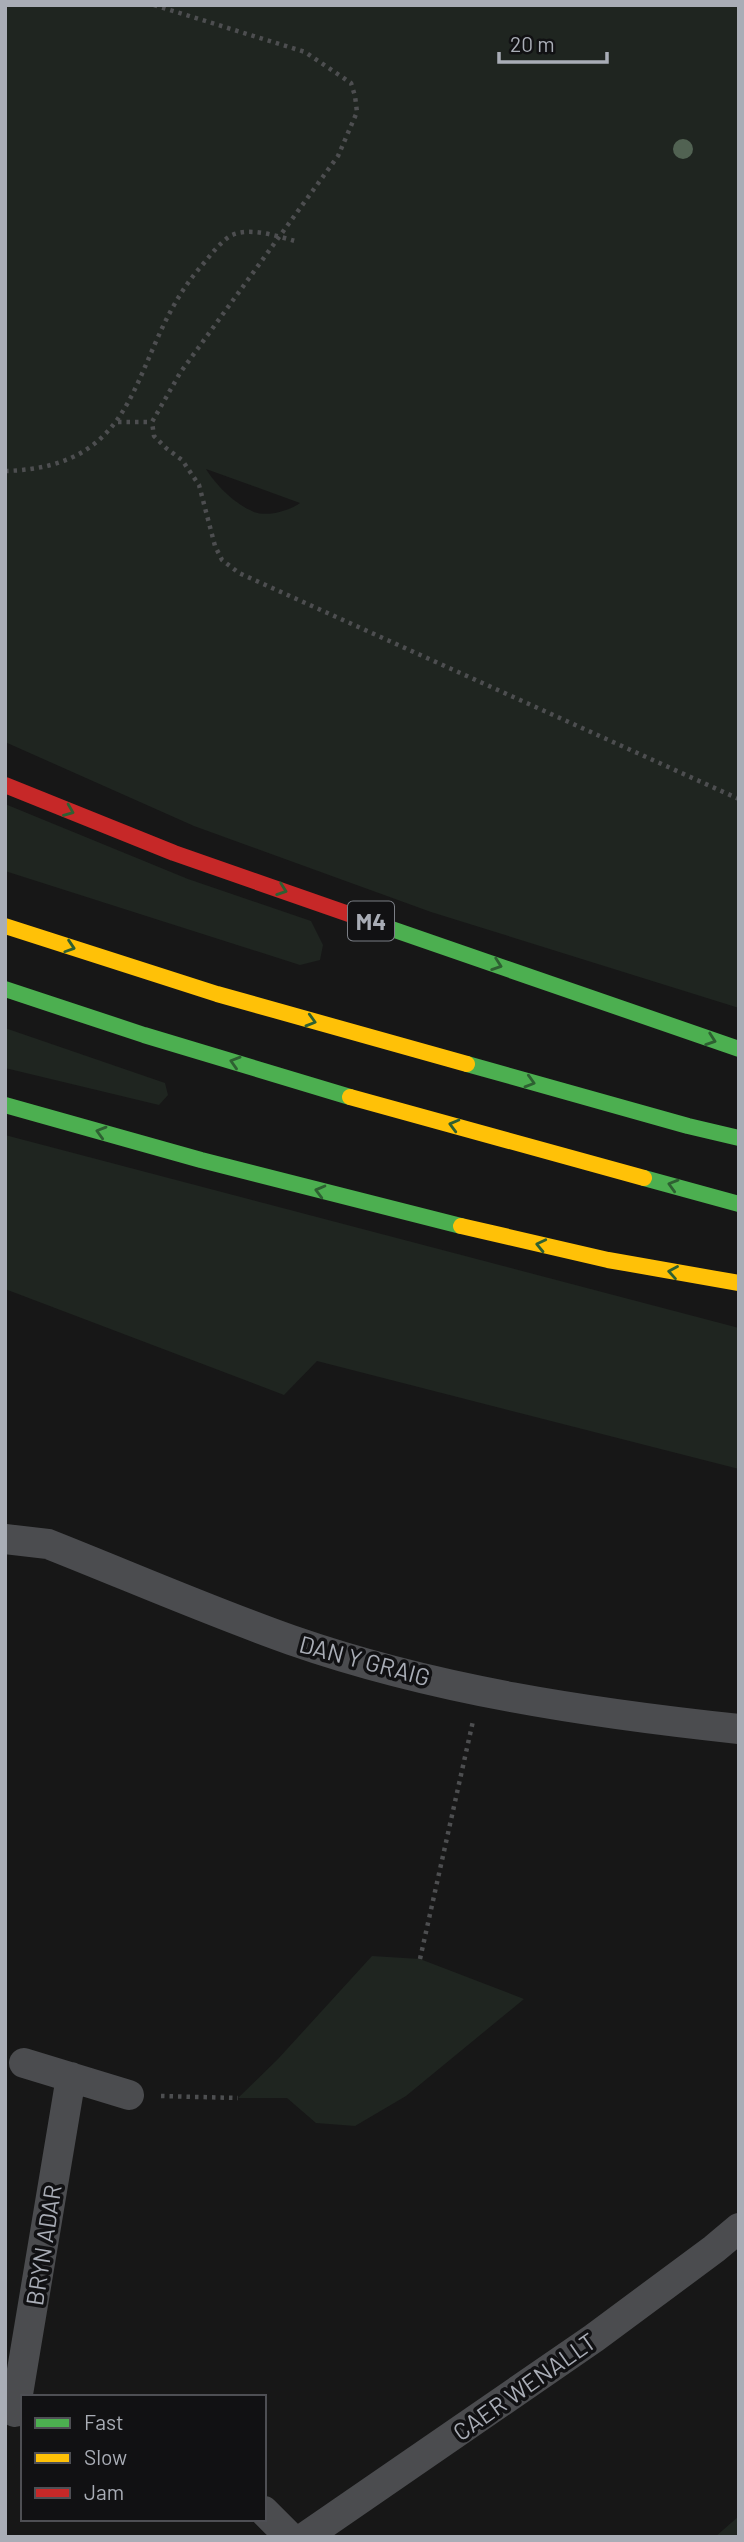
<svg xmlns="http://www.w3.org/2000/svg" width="744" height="2542" font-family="Barlow,sans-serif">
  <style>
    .green { fill: #1f2520; fill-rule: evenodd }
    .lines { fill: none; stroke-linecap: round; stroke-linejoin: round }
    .path { stroke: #4d4e50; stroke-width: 4.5; stroke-dasharray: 3.5 5; stroke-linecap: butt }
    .street { stroke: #4b4c4f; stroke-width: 30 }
    .fast { stroke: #4caf50; stroke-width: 16 }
    .slow { stroke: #ffc107; stroke-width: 16 }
    .jam { stroke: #c62828; stroke-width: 16 }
    .tree { fill: #516252 }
    .oneway { stroke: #2e6032 }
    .labels { text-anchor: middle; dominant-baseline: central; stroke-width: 7; stroke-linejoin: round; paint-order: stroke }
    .shield { fill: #111113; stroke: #7b7e85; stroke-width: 2 }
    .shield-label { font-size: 23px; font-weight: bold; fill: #a9adb6 }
    .street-label { font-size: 24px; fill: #a9adb6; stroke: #111113 }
  </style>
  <rect width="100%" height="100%" fill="#171717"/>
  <!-- green -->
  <path class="green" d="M5 5H739V1008L431 912 194 826 5 742ZM206 469 300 503C289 511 265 518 252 511 235 504 215 484 206 469Z
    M5 804 188 879 311 921 323 945 320 960 300 965 5 871Z
    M5 1028 165 1083 168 1095 159 1105 5 1068Z
    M5 1135 739 1328V1469L317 1361 284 1395 5 1289Z
    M372 1956 420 1959 524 1999 406 2096 355 2126 316 2123 287 2098H238L278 2059Z
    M739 2516V2537H715Z"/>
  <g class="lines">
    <!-- path -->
    <path class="path" d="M154 5 305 52 351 83 355 96 357 112 338 156 180 373 152 422 154 436 166 448 182 460 199 485 215 546 222 560 239 573 739 799
      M118 422H151
      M5 471C149 467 127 355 198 270 208 259 219 242 232 235 250 227 277 236 295 241
      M420 1959 473 1721
      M161 2096 238 2098"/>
    <!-- street -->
    <path class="street" d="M5 1539 48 1544C129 1576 209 1611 291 1640 434 1690 589 1713 739 1729
      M24 2063 129 2095
      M15 2412 71 2077
      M264 2511 290 2537
      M305 2537 594 2338 714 2249 739 2228"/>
    <!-- fast -->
    <path class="fast" d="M386 927 739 1049
      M5 989 144 1035 350 1097
      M467 1064 688 1126 739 1138
      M5 1105 201 1160 461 1226
      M644 1178 739 1204"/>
    <!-- slow -->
    <path class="slow" d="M5 926 217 994 467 1064
      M350 1097 644 1178
      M461 1226 608 1260 739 1283"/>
    <!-- jam -->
    <path class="jam" d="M5 785 174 853 386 927"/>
  </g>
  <!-- trees -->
  <circle class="tree" cx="683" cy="149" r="10"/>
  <!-- one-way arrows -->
  <defs><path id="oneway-chevron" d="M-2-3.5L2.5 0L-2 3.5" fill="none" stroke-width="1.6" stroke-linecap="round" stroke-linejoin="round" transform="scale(1.75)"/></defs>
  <g class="oneway">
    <use href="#oneway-chevron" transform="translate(69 811) rotate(22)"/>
    <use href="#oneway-chevron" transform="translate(282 890) rotate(19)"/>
    <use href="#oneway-chevron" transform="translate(70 947) rotate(18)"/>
    <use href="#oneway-chevron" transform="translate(497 965) rotate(19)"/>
    <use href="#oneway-chevron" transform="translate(311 1021) rotate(16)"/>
    <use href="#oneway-chevron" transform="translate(711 1040) rotate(19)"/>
    <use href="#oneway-chevron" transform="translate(235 1062) rotate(-163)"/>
    <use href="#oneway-chevron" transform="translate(530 1082) rotate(16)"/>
    <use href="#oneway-chevron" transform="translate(454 1125) rotate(-165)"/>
    <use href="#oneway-chevron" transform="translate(101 1132) rotate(-164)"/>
    <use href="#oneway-chevron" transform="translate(673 1185) rotate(-164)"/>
    <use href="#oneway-chevron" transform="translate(320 1191) rotate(-165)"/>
    <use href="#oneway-chevron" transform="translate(541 1245) rotate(-167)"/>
    <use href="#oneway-chevron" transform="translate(673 1272) rotate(-170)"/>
  </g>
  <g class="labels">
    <!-- shield labels -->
    <rect class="shield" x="348" y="901.5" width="46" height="39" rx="5"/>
    <g class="shield-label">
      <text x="371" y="921">M4</text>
    </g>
    <!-- street labels -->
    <g class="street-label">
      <text transform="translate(365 1660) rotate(15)">DAN Y GRAIG</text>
      <text transform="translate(43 2245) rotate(-81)">BRYN ADAR</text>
      <text transform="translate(524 2386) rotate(-35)">CAER WENALLT</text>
    </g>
  </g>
  <!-- border -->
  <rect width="744" height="2542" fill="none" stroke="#a9adb6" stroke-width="14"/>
  <!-- legend -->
  <rect x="21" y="2395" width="245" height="126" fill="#111113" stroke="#4e4f54" stroke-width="2"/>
  <rect x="35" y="2418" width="35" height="10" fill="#4caf50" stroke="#4e4f54" stroke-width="2"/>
  <text x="84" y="2430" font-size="21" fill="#a9adb6">Fast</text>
  <rect x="35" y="2453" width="35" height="10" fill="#ffc107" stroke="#4e4f54" stroke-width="2"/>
  <text x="84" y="2465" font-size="21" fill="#a9adb6">Slow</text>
  <rect x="35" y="2488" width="35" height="10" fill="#c62828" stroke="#4e4f54" stroke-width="2"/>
  <text x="84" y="2500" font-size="21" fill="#a9adb6">Jam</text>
  <!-- scale -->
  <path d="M499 52v10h108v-10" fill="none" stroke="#a9adb6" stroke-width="3.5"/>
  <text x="510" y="52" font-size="21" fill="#a9adb6" stroke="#111113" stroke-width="5" paint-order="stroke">20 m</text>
</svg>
